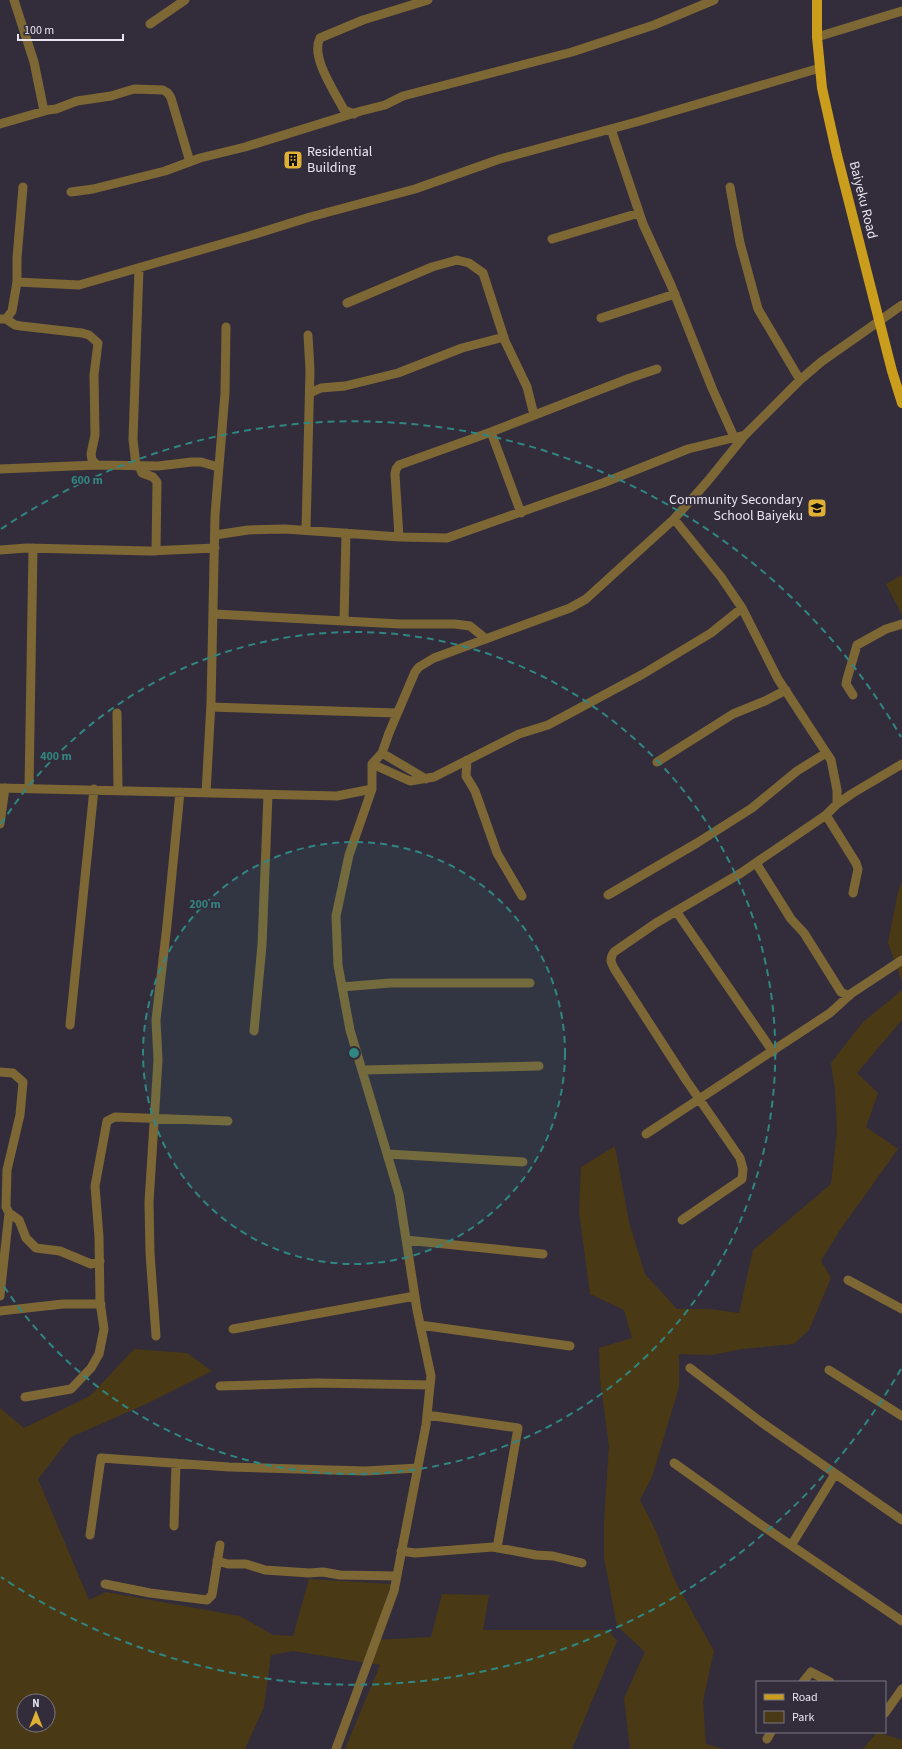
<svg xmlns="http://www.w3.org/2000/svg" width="902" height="1749" font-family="'Source Sans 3',sans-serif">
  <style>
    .green { fill: #493a15; fill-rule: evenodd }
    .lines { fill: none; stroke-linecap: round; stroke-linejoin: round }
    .minor { stroke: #7d6735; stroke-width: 9 }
    .major { stroke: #ca9d1d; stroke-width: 10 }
    .ring { fill: none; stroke: #308681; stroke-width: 2; stroke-dasharray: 7 5 }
    .labels { text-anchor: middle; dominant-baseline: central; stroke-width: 3.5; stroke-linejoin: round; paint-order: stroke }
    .poi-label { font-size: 14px; fill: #e8e4ee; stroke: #332c3b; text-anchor: start }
    .street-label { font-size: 14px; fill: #e8e4ee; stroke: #332c3b }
    .centre { fill: #308681; stroke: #332c3b; stroke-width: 2 }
    .ring-label { font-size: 12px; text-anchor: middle; font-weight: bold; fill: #308681; stroke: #332c3b; stroke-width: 3.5; stroke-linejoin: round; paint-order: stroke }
  </style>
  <rect width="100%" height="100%" fill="#332c3b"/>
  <!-- green -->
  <path class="green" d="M902 575V615L886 584Z
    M902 882V982L888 943 898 892Z
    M902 990V1020L857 1073 878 1093 866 1127 898 1149 840 1230 821 1261 831 1278 809 1330 794 1344 742 1349 712 1355 679 1354V1387L652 1477 640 1500 656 1531 674 1579 714 1651 703 1701 706 1744 724 1749H630L624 1698 645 1652 617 1626 604 1558V1521L609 1446 600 1379 599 1348 632 1338 624 1310 590 1294 579 1212 581 1167 615 1146 629 1222 645 1274 677 1309H710L739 1313 753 1250 831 1184 837 1131 835 1090 831 1063 863 1022Z
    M134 1349 187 1353 212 1371 146 1404 71 1437 38 1479 89 1600 106 1592 240 1616 273 1635 293 1636 309 1579 391 1584 373 1640 431 1637 442 1594 489 1595 483 1630H608L617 1641 572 1749H345L380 1665 293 1651 271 1655 264 1707 245 1749H0V1408L24 1428 90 1396ZM24 1701H48V1725H24Z
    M877 1732 902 1740V1749H863Z"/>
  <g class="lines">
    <!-- minor -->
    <path class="minor" d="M14 0 34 62 44 111
      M150 24 185 0
      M817 37 902 11
      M354 114 344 110C335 92 310 57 320 38L363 20 428 0
      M0 124 48 110 56 109 77 101 111 96 134 89 163 90 168 93 171 98 190 162
      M611 129 643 224 671 285 712 388 734 437
      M730 187 740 243 758 309 800 380
      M71 192 93 189 165 171 200 158 245 147 361 111 385 105 403 96 572 52 654 25 714 0
      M552 239 639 213
      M17 282 79 285 86 283 249 236 310 217 415 189 500 159 640 121 820 68
      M347 303 432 267 457 260 469 263 483 273 505 341 527 387 534 415
      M601 318 675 294
      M0 319H6L12 311 17 282V258L23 187
      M6 319 15 325 21 326 82 333 89 335 98 343 94 375 95 435 91 454 92 460 97 465
      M310 393 321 388 345 386 398 373 462 348 504 337
      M491 432 521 513
      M136 466 133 439 139 268
      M139 466 142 473 153 477 157 482 156 551
      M0 469 97 465 158 466 192 462H201L218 467
      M674 519 721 577 742 608 778 679 831 760 837 790V804
      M306 530 310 370 308 335
      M215 535 248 530 285 529 400 537 447 538 603 483 688 449 745 435
      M399 537 395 474 396 469 399 465 491 432 630 378 657 369
      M0 550 27 548 149 551 215 548
      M214 614 400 624H455L470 626 486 639
      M344 621 346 533
      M853 695 846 684 847 679 857 645 886 629 902 624
      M211 707 397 713
      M117 713 118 790
      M382 753 426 779
      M467 760 466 776 475 791 497 853 522 896
      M657 762 733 714 765 701 786 690
      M372 764 410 781 434 777 519 734 548 725 643 674 711 633 742 608
      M0 788 337 796 372 789
      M29 788 33 548
      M206 793 211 703 215 515 225 393 226 327
      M826 815 856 863 858 869 853 893
      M0 824 5 788
      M756 863 791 919 804 933 841 992 849 996
      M608 895 697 843 752 808 797 771 826 753
      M676 911 773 1052
      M342 987 390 983H530
      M70 1025 94 789
      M254 1031 262 945 268 795
      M363 1070 539 1066
      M0 1072 13 1073 23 1082 20 1115 7 1170 6 1207 9 1213 19 1220 26 1238 36 1248 60 1251 91 1264 100 1261
      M646 1134 830 1013 852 993 902 960
      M388 1154 523 1162
      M682 1220 742 1179 743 1169 740 1158 686 1080 615 970C611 963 609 959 614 952L656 923 741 873 826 815 837 804 853 793 902 764
      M406 1240 543 1254
      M848 1280 902 1309
      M0 1296 9 1213
      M0 1311 63 1304H101
      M420 1325 570 1346
      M233 1329 415 1296
      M156 1336 150 1253 149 1202 158 1060 156 1020 167 925 180 792
      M690 1368 761 1422 902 1520
      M829 1370 902 1416
      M220 1386 317 1383 430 1385
      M25 1397 71 1389 91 1368 99 1354 104 1329 100 1302 99 1237 95 1186 107 1121 115 1117 228 1121
      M427 1415 518 1428 497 1548
      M674 1463 754 1520 902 1621
      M174 1526 176 1463
      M90 1535 101 1458 229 1467 365 1471 418 1468
      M792 1544 835 1474
      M401 1551 415 1553 493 1547 536 1555 553 1556 582 1563
      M217 1561 228 1564H246L265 1570 309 1573 323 1572 340 1575 397 1576
      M105 1584 150 1593 207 1600 212 1595 220 1545
      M803 1682 811 1672 830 1682
      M885 1713 902 1689
      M767 1739 771 1732
      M336 1749 394 1591 426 1425 431 1376 417 1310 399 1194 350 1030 338 965 336 916 349 855 372 789V764L382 753 389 733 415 672 419 667 434 658 570 608 586 599 674 519 707 482 745 435 800 380 821 362 902 305"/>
    <!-- major -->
    <path class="major" d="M817 0V37L822 88 837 155 892 371 902 403"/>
  </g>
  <!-- distance rings -->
  <circle cx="354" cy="1053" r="211" fill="#308681" fill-opacity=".12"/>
  <g class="ring">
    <circle cx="354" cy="1053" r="211"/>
    <path d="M1 824A421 421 0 1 1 1 1282"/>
    <path d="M901 1369A632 632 0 0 1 1 1577M1 529A632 632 0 0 1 901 737"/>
  </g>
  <!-- icons -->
  <defs>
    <symbol id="building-square" viewBox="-11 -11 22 22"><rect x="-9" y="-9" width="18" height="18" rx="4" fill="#dfb034" stroke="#332c3b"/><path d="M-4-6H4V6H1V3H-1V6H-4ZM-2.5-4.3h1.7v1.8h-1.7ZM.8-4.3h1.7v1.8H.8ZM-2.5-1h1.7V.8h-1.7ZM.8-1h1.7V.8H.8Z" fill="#111"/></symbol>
    <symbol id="school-square" viewBox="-11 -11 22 22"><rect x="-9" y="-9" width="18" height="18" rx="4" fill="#dfb034" stroke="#332c3b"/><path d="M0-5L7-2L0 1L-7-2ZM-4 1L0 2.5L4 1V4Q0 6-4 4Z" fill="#111"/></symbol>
  </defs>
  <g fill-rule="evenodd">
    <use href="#building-square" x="282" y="149" width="22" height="22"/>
    <use href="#school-square" x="806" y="497" width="22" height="22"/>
  </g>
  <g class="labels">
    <!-- poi labels -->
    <g class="poi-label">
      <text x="307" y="152">Residential<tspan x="307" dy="16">Building</tspan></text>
      <text x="803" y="500" text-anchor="end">Community Secondary<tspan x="803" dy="16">School Baiyeku</tspan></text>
    </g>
    <!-- street labels -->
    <g class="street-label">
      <text transform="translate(863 200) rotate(76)">Baiyeku Road</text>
    </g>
  </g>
  <circle cx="354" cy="1053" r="6" class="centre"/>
  <g class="ring-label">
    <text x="87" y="484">600 m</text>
    <text x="56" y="760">400 m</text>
    <text x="205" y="908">200 m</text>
  </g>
  <!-- legend -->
  <rect x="756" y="1681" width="130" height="52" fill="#332c3b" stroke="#7b7683"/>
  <rect x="764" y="1694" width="20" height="6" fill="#ca9d1d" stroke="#7b7683"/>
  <text x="792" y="1701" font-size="12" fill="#e8e4ee">Road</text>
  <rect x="764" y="1711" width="20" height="12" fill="#493a15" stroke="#7b7683"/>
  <text x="792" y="1721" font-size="12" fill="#e8e4ee">Park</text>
  <!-- north arrow -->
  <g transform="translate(36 1713)"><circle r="19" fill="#332c3b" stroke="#7b7683"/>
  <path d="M0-3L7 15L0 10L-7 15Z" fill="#dfb034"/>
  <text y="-6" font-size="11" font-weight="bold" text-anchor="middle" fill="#e8e4ee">N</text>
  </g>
  <!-- scale -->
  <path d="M18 34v6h105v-6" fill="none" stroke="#e8e4ee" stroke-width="2"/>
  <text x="24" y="34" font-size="12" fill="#e8e4ee" stroke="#332c3b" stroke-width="3" paint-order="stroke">100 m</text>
</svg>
